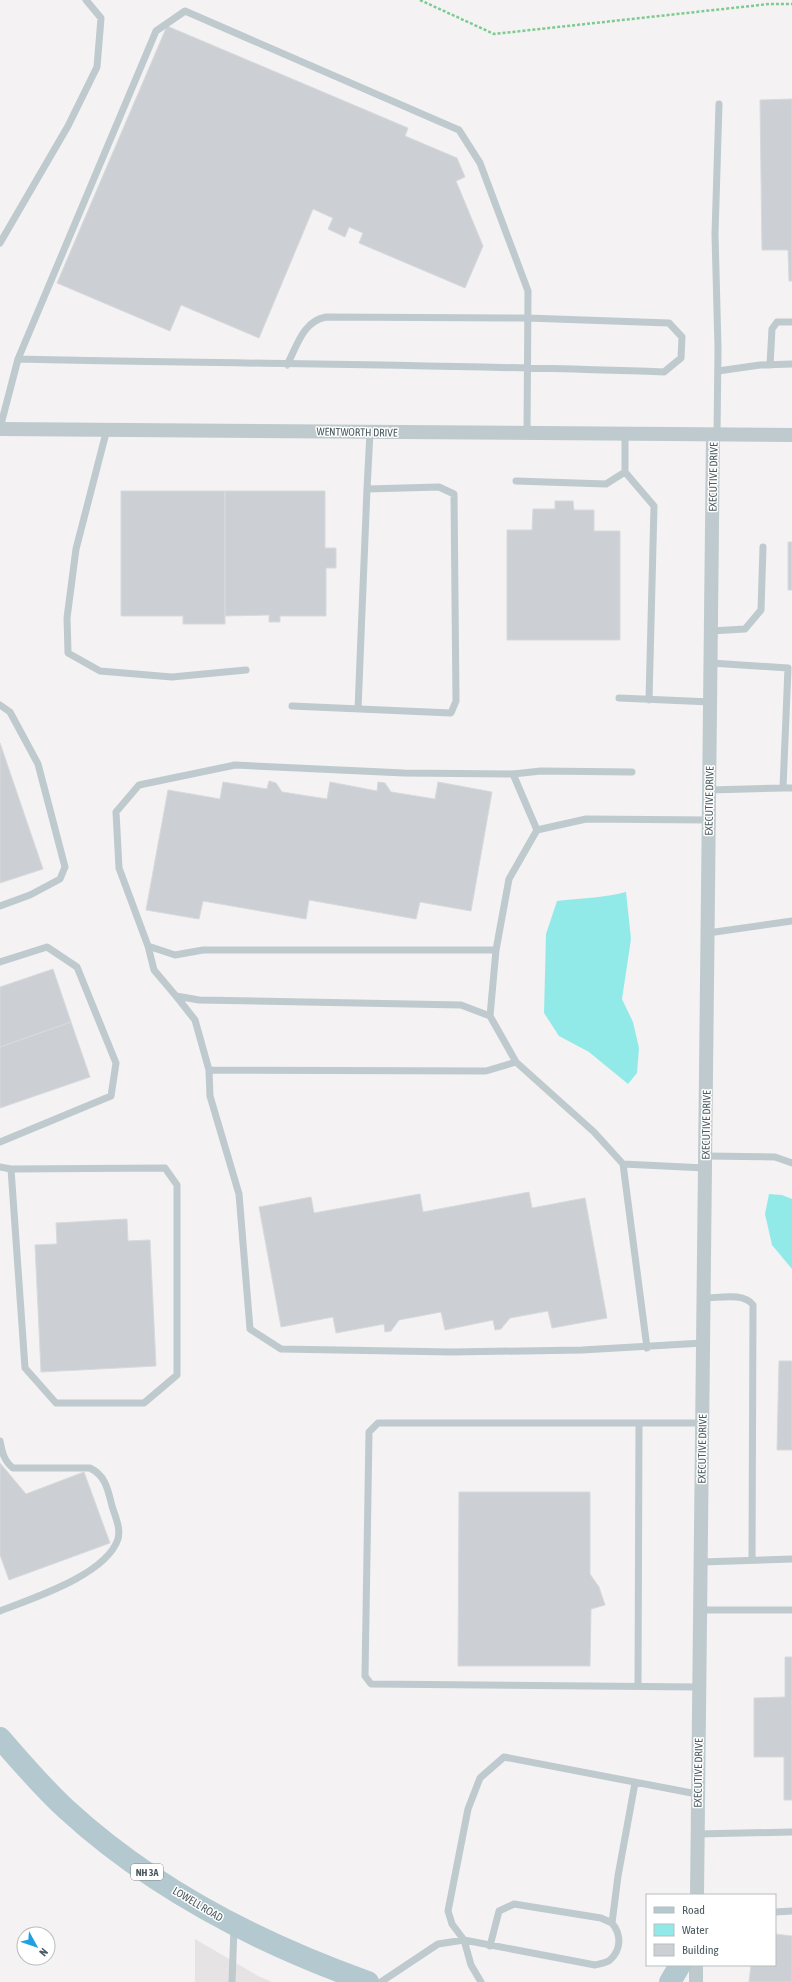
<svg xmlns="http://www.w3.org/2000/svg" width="792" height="1982" font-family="'Asap Condensed',sans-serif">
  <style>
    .education { fill: #e5e3e4 }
    .water { fill: #92eae8 }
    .building { fill: #ccd0d4; stroke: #d6dadd }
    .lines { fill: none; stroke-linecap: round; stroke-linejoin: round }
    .path { stroke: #7ccc92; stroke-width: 2.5; stroke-dasharray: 3 2; stroke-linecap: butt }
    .service { stroke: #becace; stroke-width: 7 }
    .minor { stroke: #becace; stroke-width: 14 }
    .primary { stroke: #b3c8cf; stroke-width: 22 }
    .labels { text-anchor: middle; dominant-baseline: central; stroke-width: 3; stroke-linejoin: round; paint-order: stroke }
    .shield { fill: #fff; stroke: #808c8f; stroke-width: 1 }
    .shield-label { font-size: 10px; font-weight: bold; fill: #4a5a5f }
    .street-label { font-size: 11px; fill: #4a5a5f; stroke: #fff }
  </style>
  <rect width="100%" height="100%" fill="#f4f2f2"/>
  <!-- education -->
  <path class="education" d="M195 1939 258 1976 272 1982H195Z"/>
  <!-- water -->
  <path class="water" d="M626 892 631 939 622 999 633 1022 639 1048 637 1073 628 1084 589 1052 559 1036 544 1013 546 934 557 901C580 898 604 898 626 892Z
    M769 1194 782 1195 792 1199V1269L772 1245 765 1214Z"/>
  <!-- building -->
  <path class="building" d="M167 26 408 128 405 136 457 158 465 177 456 181 483 246 465 288 359 243 363 233 349 227 345 237 328 229 333 218 313 209 259 338 181 305 170 331 57 283Z
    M792 99V281H789L788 250H762L760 100Z
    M121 491H225V624H183V616H121Z
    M225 491H325V548H336V568H326V616H280V622H269V615L225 616Z
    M555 501H573L574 510H594V531H620V640H507V530H532L533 509H555Z
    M788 542H792V590H788Z
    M0 743 43 869 0 883Z
    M269 781 276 783 282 792 327 799 330 782 377 791 378 782 385 783 391 792 435 799 438 782 492 792 471 911 420 902 416 919 309 900 306 919 203 901 199 919 146 910 168 790 220 799 223 782 267 789Z
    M53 969 71 1022 0 1047V987Z
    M71 1022 90 1077 0 1108V1047Z
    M529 1192 532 1208 585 1198 607 1318 552 1328 548 1311 510 1318 501 1329 495 1330 493 1320 445 1330 441 1312 399 1320 391 1331 385 1332 384 1324 336 1333 333 1317 281 1327 259 1207 311 1197 314 1213 420 1194 423 1212Z
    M127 1219 128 1241 150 1240 156 1366 41 1372 35 1245 57 1244 56 1223Z
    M779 1361H792V1450H777Z
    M0 1463 26 1494 84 1472 110 1543 9 1580 0 1555Z
    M459 1492H590V1574L599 1587 605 1605 591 1609 590 1666H458Z
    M785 1657H792V1800H784V1757H754V1698L785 1697Z
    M775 1934 792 1936V1982H749L751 1965H775Z"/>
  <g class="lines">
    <!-- path -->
    <path class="path" d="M420 0 494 34 769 4H792"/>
    <!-- service -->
    <path class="service" d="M0 243 68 126 97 67 101 18 86 0
      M18 359C233 364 448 364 664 372L681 358 682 337 669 323 527 318 326 317C303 321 297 346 287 365
      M770 365 772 329 777 322H792
      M718 371 760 365 792 364
      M0 428 18 359 156 31 185 11 459 130 480 163 528 291 527 433
      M107 429 76 549 67 618 68 653 100 671 172 677 246 670
      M717 435 718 348 715 234 719 104
      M625 472 654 506 649 700
      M516 481 606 484 625 472V433
      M711 631 745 629 761 610 763 547
      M619 698 711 702
      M0 705 10 712 38 764 65 867 60 879 30 895 0 906
      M292 706 451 713 456 701 454 494 439 487 367 489 370 432
      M358 709 367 489
      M632 772 541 771 513 774 404 773 235 765 139 785 116 812 119 868 148 946 175 955 203 950H496L509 879 537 830 586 819 709 820
      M513 774 537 830
      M783 788H792
      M709 790 783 788 788 668 711 663
      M708 933 792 921
      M148 946 154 970 176 996 199 1000 461 1005 490 1016 516 1062 594 1132 623 1164 705 1168
      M0 962 47 947 77 967 116 1063 111 1096 0 1142
      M176 996 195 1020 209 1070
      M490 1016 496 950
      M516 1062 486 1071 209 1070 210 1096 239 1194 250 1329 281 1349 452 1352 582 1350 703 1343
      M705 1156 775 1157 792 1163
      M623 1164 647 1348
      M0 1167 11 1169 165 1168 177 1185V1375L144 1403H56L25 1368 11 1169
      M704 1298C719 1298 744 1292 753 1305L752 1560
      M0 1441C2 1452 4 1461 13 1468H90C106 1476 108 1490 112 1506 115 1516 121 1528 118 1539 106 1575 33 1598 0 1611
      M701 1562 792 1559
      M700 1610H792
      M638 1686 639 1423
      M699 1687 371 1684 365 1676 369 1432 378 1423H702
      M697 1834 792 1832
      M775 1912 792 1911
      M490 1946 499 1911 514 1904 601 1918 612 1923
      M232 1982 234 1928
      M381 1982 438 1944 464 1940 595 1965C599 1964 606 1963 610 1960 622 1949 621 1934 612 1923L618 1876 635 1783
      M481 1982 471 1965 464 1940 452 1924 448 1911 468 1809 480 1778 504 1757 697 1794"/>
    <!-- minor -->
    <path class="minor" d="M0 429 792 435
      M697 1895 713 435
      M696 1982V1965"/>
    <!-- primary -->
    <path class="primary" d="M0 1738C21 1762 42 1787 66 1809 153 1889 258 1943 368 1982
      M670 1982 680 1965"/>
  </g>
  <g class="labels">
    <!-- shield labels -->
    <rect class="shield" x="131" y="1864" width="32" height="16" rx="3"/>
    <g class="shield-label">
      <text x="147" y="1872">NH 3A</text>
    </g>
    <!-- street labels -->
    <g class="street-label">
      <text transform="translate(357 432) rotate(1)">WENTWORTH DRIVE</text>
      <text transform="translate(713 477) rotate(-89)">EXECUTIVE DRIVE</text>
      <text transform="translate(709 801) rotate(-89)">EXECUTIVE DRIVE</text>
      <text transform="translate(706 1125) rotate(-89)">EXECUTIVE DRIVE</text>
      <text transform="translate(702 1449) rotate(-89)">EXECUTIVE DRIVE</text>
      <text transform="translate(698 1773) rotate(-89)">EXECUTIVE DRIVE</text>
      <text transform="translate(198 1904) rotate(31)">LOWELL ROAD</text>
    </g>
  </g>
  <!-- legend -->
  <rect x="646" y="1894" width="130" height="72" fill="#ffffff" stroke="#b7bdbf"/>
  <rect x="654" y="1907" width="20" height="6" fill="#b3c8cf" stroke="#b7bdbf"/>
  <text x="682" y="1914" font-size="12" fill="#4a5a5f">Road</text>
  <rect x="654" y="1924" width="20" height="12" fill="#92eae8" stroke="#b7bdbf"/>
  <text x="682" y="1934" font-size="12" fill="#4a5a5f">Water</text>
  <rect x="654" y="1944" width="20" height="12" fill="#ccd0d4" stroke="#b7bdbf"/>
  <text x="682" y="1954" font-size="12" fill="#4a5a5f">Building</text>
  <!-- north arrow -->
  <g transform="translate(36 1946) rotate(130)"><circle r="19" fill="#ffffff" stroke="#b7bdbf"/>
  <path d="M0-3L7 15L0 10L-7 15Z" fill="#20a0e0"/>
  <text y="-6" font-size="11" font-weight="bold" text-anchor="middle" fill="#4a5a5f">N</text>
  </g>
</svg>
